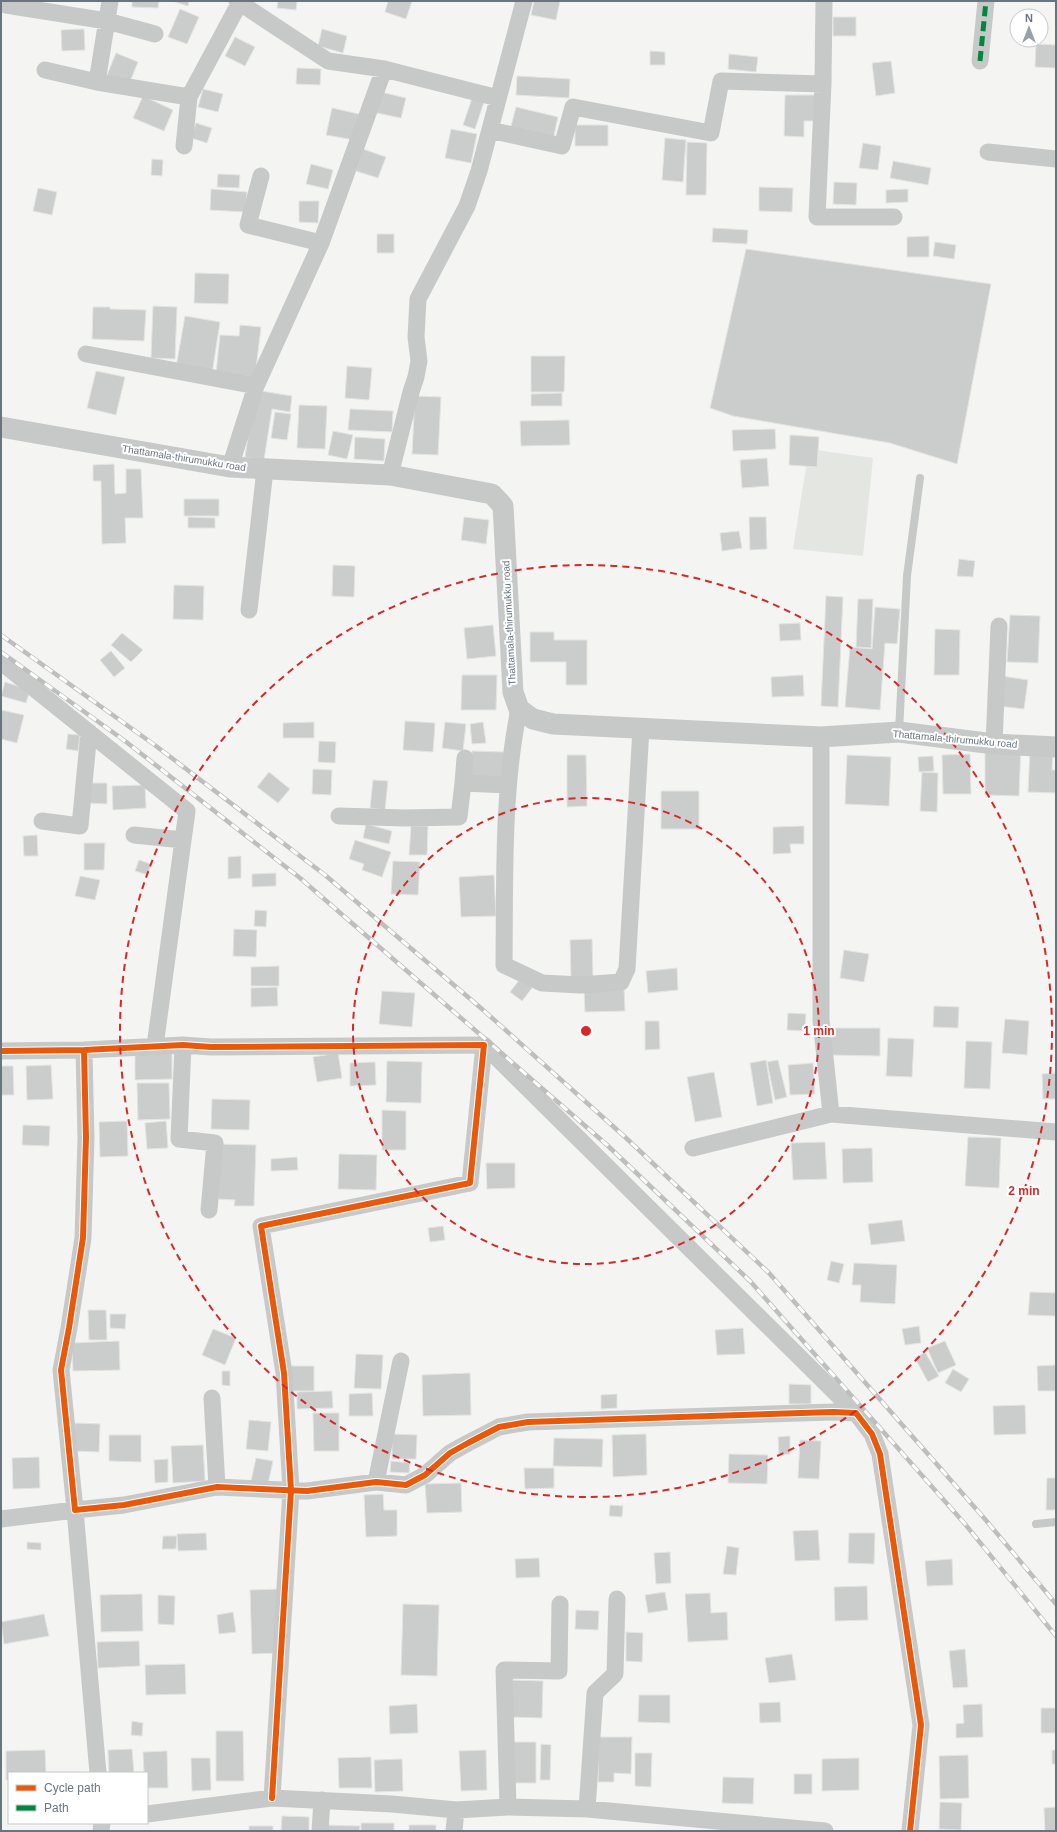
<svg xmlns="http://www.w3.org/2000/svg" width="1057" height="1832" font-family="Arial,sans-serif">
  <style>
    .green { fill: #e3e6e1 }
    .building { fill: #cbcccc; stroke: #e4e4e3 }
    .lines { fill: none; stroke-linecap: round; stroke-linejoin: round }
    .service { stroke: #c7c9c9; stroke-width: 8 }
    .minor { stroke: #c7c9c9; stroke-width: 17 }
    .tertiary { stroke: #c7c9c9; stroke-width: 21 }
    .rail-casing { stroke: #bebebf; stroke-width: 4.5 }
    .rail { stroke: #fff; stroke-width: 3; stroke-dasharray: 9; stroke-linecap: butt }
    .quiet { stroke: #00873e; stroke-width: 5; stroke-dasharray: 10 5; stroke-linecap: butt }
    .cycleway-casing { stroke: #fff; stroke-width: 8 }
    .cycleway { stroke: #e8590c; stroke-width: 6 }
    .ring { fill: none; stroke: #d62828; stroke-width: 2; stroke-dasharray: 7 5 }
    .labels { text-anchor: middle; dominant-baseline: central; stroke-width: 4; stroke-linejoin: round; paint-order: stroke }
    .street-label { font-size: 10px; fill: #687580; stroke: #fff }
    .centre { fill: #d62828; stroke: #fff; stroke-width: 2 }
    .ring-label { font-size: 12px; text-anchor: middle; font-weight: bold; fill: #d62828; stroke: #fff; stroke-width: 4; stroke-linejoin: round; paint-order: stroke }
  </style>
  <rect width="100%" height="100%" fill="#f4f4f3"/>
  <!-- green -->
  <path class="green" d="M809 449 873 458 863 556 793 549Z"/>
  <!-- building -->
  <path class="building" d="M132 1H159L158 8 132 7Z
    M172 1H189L188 6Z
    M278 1H297L296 10 277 8Z
    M388 1H412L406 19 385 12Z
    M534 1H560L556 20 531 15Z
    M180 9 199 17 187 44 168 37Z
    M833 17H856V36H833Z
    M84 29 85 50 62 51 61 30Z
    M322 29 347 36 343 53 318 46Z
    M235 37 255 47 245 66 225 56Z
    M1036 44 1056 45V68L1035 67Z
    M650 51 665 52V65H650Z
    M116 53 138 62 129 84 107 75Z
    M729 54 758 57 756 72 728 69Z
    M891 61 895 93 876 96 872 63Z
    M297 68 321 69 320 85 296 84Z
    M517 76 570 79 569 98 516 95Z
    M203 89 223 94 218 112 198 107Z
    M381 92 406 98 401 118 377 113Z
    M785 95H815L814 121H804V137L784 136Z
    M143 96 173 110 164 131 133 118Z
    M472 98 484 102 475 129 463 125Z
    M516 107 558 117 553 140 510 130Z
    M332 108 359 114 354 140 326 135Z
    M196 123 212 128 207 143 191 138Z
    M575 125H608V146H575Z
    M451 129 477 134 471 163 445 158Z
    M665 138 686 140 683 182 662 180Z
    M687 142 707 143 706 195H686Z
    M863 143 881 146 878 170 859 168Z
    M363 149 386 157 378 178 356 171Z
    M152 159 163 160 162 176 151 175Z
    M893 161 931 168 928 185 890 178Z
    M311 164 333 170 328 189 306 184Z
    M218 174 240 175 239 188 217 187Z
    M834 182 857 183 856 205 833 204Z
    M759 187 793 188 792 212 759 211Z
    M38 188 57 192 52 215 33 211Z
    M211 189 247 192 245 212 210 210Z
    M908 189V202L886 203V190Z
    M299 201H319L318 223 299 222Z
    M713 228 748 230 747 244 712 242Z
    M377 234H394V253H377Z
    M929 236V257H907V237Z
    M935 242 956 245 954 259 933 256Z
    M746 249 991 284 957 464 890 443 733 416 710 408Z
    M195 273 229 274 228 304 194 303Z
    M153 306 177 307 175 359 151 358Z
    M93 307H110V309L146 310 144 341 92 339Z
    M185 316 220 322 212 374 176 367Z
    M240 325 261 327 255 377 216 373 220 335 239 336Z
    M531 356H565L564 392H531Z
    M347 366 372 368 369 400 345 398Z
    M96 371 125 377 116 415 87 408Z
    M255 390 292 396 290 412 272 409 264 460 245 457Z
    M562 393V406H531V394Z
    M415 396 441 397 438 455 412 454Z
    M299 405 327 406 325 449 297 448Z
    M350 409 393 411 392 432 348 430Z
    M275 412 291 414 287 440 271 438Z
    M569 420 570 445 521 446 520 421Z
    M775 429 776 449 733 451 732 430Z
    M333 431 353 435 347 459 328 455Z
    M790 435 819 437 817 467 789 465Z
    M355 437 385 439 384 461 354 459Z
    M767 458 769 486 742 488 740 460Z
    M114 464 115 494 126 493V469H141L143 518H125L126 543 102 544 101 481H93V465Z
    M184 499H219V516H184Z
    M188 517 215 518V528H188Z
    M464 517 489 520 486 544 461 540Z
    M749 517H766L767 549 750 550Z
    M739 531 742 548 722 551 720 533Z
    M959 559 975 561 973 577 957 576Z
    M333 565 355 566 354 597 332 596Z
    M174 585 204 586 203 620 173 619Z
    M826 596 843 597 838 707 821 706Z
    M858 599H873L871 648 856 647Z
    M875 607 900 609 897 644 885 643 880 710 845 707 850 647 872 649Z
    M1010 615 1040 616 1038 663 1007 662Z
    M800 623 801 640 780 641 779 624Z
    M493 625 496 656 467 659 464 628Z
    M935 629 960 630 959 675H934Z
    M530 632H554V640H587V685H566V662H530Z
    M122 633 143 650 131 662 111 645Z
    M111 651 125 668 114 677 100 660Z
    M462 675H497L496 710H461Z
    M803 675 804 696 772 697 771 677Z
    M1002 676 1028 680 1024 709 998 706Z
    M5 682 30 690 26 703 1 696Z
    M1 710 24 715 17 743 1 739Z
    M405 721 435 723 433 752 403 750Z
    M314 722V738H283V723Z
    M445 722 466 724 463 751 442 748Z
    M483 722 486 743 472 744 470 724Z
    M68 734 80 735 78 751 66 749Z
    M319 741 336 742 335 763 318 762Z
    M985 744 1021 746 1019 796 985 795Z
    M1030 749 1053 750 1052 770H1056V793L1028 792Z
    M472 751 504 752 503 778 471 777Z
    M970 754 971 794H943L942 755Z
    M567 755H586L587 806 567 807Z
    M847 755 891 757 889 806 845 804Z
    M933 756 934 771 919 772 918 757Z
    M313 769 332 770 331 795 312 794Z
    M269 772 290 789 278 803 257 787Z
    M922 772 938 773 937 812 920 811Z
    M373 780 388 781 385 810 370 808Z
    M87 783H107V804L87 803Z
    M145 785 146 808 113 810 112 786Z
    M661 791H699V829H661Z
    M366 824 392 831 389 844 363 838Z
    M411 826H428L427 855H409Z
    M804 826V844H790L791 853 773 854V827Z
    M37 835 38 856H24L23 836Z
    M355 840 391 852 382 877 362 870 364 864 349 859Z
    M84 843H105L104 870H84Z
    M241 856V878L228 879V857Z
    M139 860 151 864 148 875 135 871Z
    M393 861 420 862 418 895 391 894Z
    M276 873V886L252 887V874Z
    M494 875 496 916 461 917 459 877Z
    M80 876 100 880 95 900 75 896Z
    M255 910 267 911 266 927 254 926Z
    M234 929 257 930 256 957 233 956Z
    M592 939 593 977 571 978 570 940Z
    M844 950 869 954 864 982 840 978Z
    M279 966V986H251V967Z
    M677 968 678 990 648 993 646 971Z
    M520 979 532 988 522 1001 510 992Z
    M277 987 278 1006 251 1007V988Z
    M624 988 625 1011 585 1012 584 989Z
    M382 991 415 993 412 1027 379 1024Z
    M934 1006 959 1007 958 1028 933 1027Z
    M788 1013 806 1014 805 1031 787 1030Z
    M1005 1019 1029 1021 1027 1055 1002 1053Z
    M645 1021H659L660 1049 645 1050Z
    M831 1028H880V1056L831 1055Z
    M888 1038 914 1039 912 1077 886 1076Z
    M966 1041 992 1042 990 1089 964 1088Z
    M172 1053V1079L135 1080V1054Z
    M338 1053 342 1078 317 1082 313 1057Z
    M766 1060 773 1103 757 1106 750 1063Z
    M778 1060 787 1097 775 1100 767 1062Z
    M387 1061 422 1062 421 1103 386 1102Z
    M375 1062 376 1085 350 1086V1063Z
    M813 1063 815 1094 790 1095 788 1065Z
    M51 1065 53 1099 27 1100 26 1066Z
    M1 1066H13L14 1095H1Z
    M714 1072 722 1117 695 1122 687 1077Z
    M1056 1073V1099H1043L1042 1074Z
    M137 1083H169L170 1119 138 1120Z
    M212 1099 250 1100 249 1130 211 1129Z
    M382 1110 406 1111V1150H382Z
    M127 1121 128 1156 100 1157 99 1122Z
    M166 1121 168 1148 147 1149 145 1123Z
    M23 1125 50 1126 49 1146 22 1145Z
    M968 1137 1001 1138 999 1188 965 1186Z
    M825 1142 827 1179 793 1180 791 1143Z
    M219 1144 256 1145 254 1206H234L235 1200 218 1199Z
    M872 1148 873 1182 843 1183 842 1149Z
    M339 1154 377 1155 376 1190 338 1189Z
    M297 1157 298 1170 271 1171V1159Z
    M486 1163H515V1188L487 1189Z
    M902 1220 905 1241 871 1245 868 1224Z
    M443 1226 445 1240 430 1242 428 1228Z
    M831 1261 844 1264 839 1283 827 1280Z
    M854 1263 897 1265 895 1304 860 1302 861 1285H852Z
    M1030 1292 1056 1293V1316L1028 1315Z
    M88 1310H106L107 1340H89Z
    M110 1314H126L125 1329 110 1328Z
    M919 1326 921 1343 905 1345 902 1329Z
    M743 1328 745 1354 717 1355 715 1330Z
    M213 1329 236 1338 225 1365 202 1355Z
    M119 1341 120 1370 73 1371 72 1343Z
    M945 1341 956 1365 938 1373 927 1348Z
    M925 1352 939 1376 928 1382 915 1358Z
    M356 1354 383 1355 381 1389 354 1388Z
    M1056 1365V1391H1038L1037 1366Z
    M289 1366H314V1391H289Z
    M953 1369 969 1379 961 1392 945 1383Z
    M222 1371H230V1386L222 1385Z
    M470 1373 471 1415 423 1416 422 1375Z
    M789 1384 811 1385V1404H789Z
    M332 1391 333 1408 297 1409V1392Z
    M372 1393 373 1416H349V1394Z
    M617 1394V1408L601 1409V1395Z
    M1025 1405 1026 1434 994 1435 993 1406Z
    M313 1413H339V1451H314Z
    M249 1420 271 1422 268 1451 246 1449Z
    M75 1423 100 1424 99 1452 73 1451Z
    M392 1434 417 1435 416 1459H392Z
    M646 1434 647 1475 613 1477 612 1435Z
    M109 1435H141V1462L109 1461Z
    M790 1436V1454L779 1455 778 1437Z
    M554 1438 603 1439 602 1467 553 1466Z
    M800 1440 821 1441 819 1479 798 1478Z
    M203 1445 205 1481 173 1483 171 1446Z
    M729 1454 768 1455 767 1484 728 1483Z
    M39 1457 40 1488 13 1489 12 1458Z
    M256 1458 273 1461 268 1484 251 1481Z
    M168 1459V1482L155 1483 154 1460Z
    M391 1461 410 1463 409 1473 390 1472Z
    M524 1468H554V1488L525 1489Z
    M1047 1478H1056V1510H1046Z
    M461 1483 462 1512 427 1513 425 1484Z
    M383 1494 384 1510H397V1536L366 1537 364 1495Z
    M610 1505 623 1506 622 1517 609 1516Z
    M818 1530 820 1560 795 1561 793 1531Z
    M206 1533 207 1550 178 1551 177 1534Z
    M849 1533H875L874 1564 848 1563Z
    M163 1536H177L176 1549H162Z
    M27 1542 41 1543V1550L27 1549Z
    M727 1546 739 1548 736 1575 723 1574Z
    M670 1552 671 1583 656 1584 654 1553Z
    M539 1558 540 1577 516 1578 515 1559Z
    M952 1559 953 1585 927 1586 925 1561Z
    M867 1586 868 1620 835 1621 834 1587Z
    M279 1589 280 1653 252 1654 250 1590Z
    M665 1592 668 1610 648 1613 645 1595Z
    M710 1593 711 1613 727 1612 728 1640 688 1642 685 1594Z
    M142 1594 143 1631 101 1632 100 1595Z
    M158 1595 175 1596 174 1625 158 1624Z
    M403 1604 439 1605 437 1676 401 1675Z
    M576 1610 599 1611 598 1630 575 1629Z
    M233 1612 236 1632 219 1634 217 1615Z
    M44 1614 49 1636 4 1644 1 1622Z
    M626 1632 643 1633 642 1662 626 1661Z
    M139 1641 140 1666 98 1668 97 1642Z
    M965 1649 968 1687 953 1688 949 1651Z
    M792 1654 796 1680 769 1683 765 1658Z
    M185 1664 186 1694 146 1695 145 1665Z
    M511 1680 543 1681 542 1718 510 1717Z
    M639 1695H670V1723L638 1722Z
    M780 1702 781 1722 760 1723 759 1703Z
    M417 1704 418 1733 390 1734 389 1706Z
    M982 1704 983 1737 956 1738V1724L964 1723 963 1705Z
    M1041 1708H1056V1733H1041Z
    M132 1721 143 1723 142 1736 131 1735Z
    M216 1731H243L244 1781H216Z
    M599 1737H632L631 1774 614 1773V1782H598Z
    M512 1742H536V1783H512Z
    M541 1744 551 1745 550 1780H540Z
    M132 1749 134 1773H109L108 1750Z
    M45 1750 46 1773H9V1780H6V1751Z
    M486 1750 487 1790 461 1791 459 1751Z
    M1052 1750H1056V1764H1052Z
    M167 1751 168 1788H147V1773H144L143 1752Z
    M635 1753H652L651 1787 635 1786Z
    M968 1755 969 1798 940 1799 939 1756Z
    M371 1757 372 1788H339L338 1758Z
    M191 1758H210L211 1790 192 1791Z
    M859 1758V1790L822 1791V1759Z
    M402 1759 403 1791 375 1792 374 1760Z
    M794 1774H812V1794H794Z
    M723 1777 754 1778 753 1804 722 1803Z
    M940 1802 962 1803 961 1830 939 1829Z
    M1056 1807V1831H1045L1044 1808Z
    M282 1816 309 1817V1831H281Z
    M361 1823H394V1831H361Z
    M321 1825 360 1826 359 1831H321Z
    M409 1825H436V1831H409Z
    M249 1826H273V1831H249Z"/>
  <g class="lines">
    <!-- service -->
    <path class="service" d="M899 731 907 576 920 478
      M1036 1524 1056 1522"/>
    <!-- minor -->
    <path class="minor" d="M110 1 97 82 189 97 239 4
      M237 1 328 61 384 69 498 98
      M824 1 823 84 817 217H894
      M6 5 107 21 155 34
      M980 61 986 1
      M45 70 97 82
      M490 130 562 146 573 107 711 133 721 81 823 84
      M184 146 189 97
      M988 152 1056 159
      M261 176 248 225 321 243
      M86 354 256 386
      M230 467 256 386 321 243 384 69
      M390 475 411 392 416 377 419 361 416 337 418 299 467 206 479 171 524 1
      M249 610 265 470
      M1 662 187 811 155 1046
      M519 709C502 792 505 881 504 965L542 983 580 985 621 982 627 969 641 728
      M821 737V1020L831 1114
      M994 744 999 626
      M463 783 465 758
      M339 816 404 818 459 817 463 783 508 785
      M42 821 80 826 89 732
      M134 835 183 840
      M183 1045 179 1139 215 1143 209 1210
      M484 1045 856 1413
      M84 1050 86 1138 83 1238 69 1328 61 1370 75 1510 124 1505 217 1487 307 1491 376 1482 406 1485 425 1475 450 1453 468 1443 499 1427 528 1422 833 1412 856 1413 872 1434 880 1454 921 1725 910 1831
      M1 1051 84 1050 183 1045 211 1047 484 1045 470 1183 261 1226 284 1373 291 1490 272 1798
      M693 1148 831 1114 1056 1132
      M212 1398 217 1487
      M376 1482 401 1361
      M1 1519 75 1510 98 1773
      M508 1807 504 1670 559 1671 560 1604
      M587 1809 595 1693 615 1674 617 1599
      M147 1814 272 1798 392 1804 456 1810 508 1807 587 1809 825 1831
      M101 1831 102 1823
      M320 1831 322 1800
      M454 1831 456 1810"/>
    <!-- tertiary -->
    <path class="tertiary" d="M1 427 230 467 390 475 492 494 503 506 513 692 519 709 533 719 553 724 821 737 899 732 994 744 1056 747"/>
    <defs>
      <path id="rail" d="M1 635 156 746 325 875 482 1009 625 1137 769 1273 984 1518 1056 1604
        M1 652 125 741 300 878 606 1144 750 1281 965 1524 1056 1636"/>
    </defs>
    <!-- rail casing -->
    <use href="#rail" class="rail-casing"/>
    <!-- rail -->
    <use href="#rail" class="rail"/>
    <!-- quiet -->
    <path class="quiet" d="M980 61 986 1"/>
    <defs>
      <path id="cycleway" d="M84 1050 86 1138 83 1238 69 1328 61 1370 75 1510 124 1505 217 1487 307 1491 376 1482 406 1485 425 1475 450 1453 468 1443 499 1427 528 1422 833 1412 856 1413 872 1434 880 1454 921 1725 910 1831
        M1 1051 84 1050 183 1045 211 1047 484 1045 470 1183 261 1226 284 1373 291 1490 272 1798"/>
    </defs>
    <!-- cycleway casing -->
    <use href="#cycleway" class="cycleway-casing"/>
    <!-- cycleway -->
    <use href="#cycleway" class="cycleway"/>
  </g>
  <!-- distance rings -->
  <g class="ring">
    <circle cx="586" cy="1031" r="233"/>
    <circle cx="586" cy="1031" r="466"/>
  </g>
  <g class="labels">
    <!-- street labels -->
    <g class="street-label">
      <text transform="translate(184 458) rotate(9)">Thattamala-thirumukku road</text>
      <text transform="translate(509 623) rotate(-93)">Thattamala-thirumukku road</text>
      <text transform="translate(955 739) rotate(5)">Thattamala-thirumukku road</text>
    </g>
  </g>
  <circle cx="586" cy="1031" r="6" class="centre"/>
  <g class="ring-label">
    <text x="819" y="1035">1 min</text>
    <text x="1024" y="1195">2 min</text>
  </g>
  <!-- border -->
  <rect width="1057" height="1832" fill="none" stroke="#687580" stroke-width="4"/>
  <!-- legend -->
  <rect x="8" y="1772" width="140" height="52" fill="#ffffff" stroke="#c3c8cc"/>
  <rect x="16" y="1785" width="20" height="6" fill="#e8590c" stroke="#c3c8cc"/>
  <text x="44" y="1792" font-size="12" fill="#687580">Cycle path</text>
  <rect x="16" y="1805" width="20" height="6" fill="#00873e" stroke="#c3c8cc"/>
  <text x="44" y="1812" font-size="12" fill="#687580">Path</text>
  <!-- north arrow -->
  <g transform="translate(1029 28)"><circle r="19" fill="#ffffff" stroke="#c3c8cc"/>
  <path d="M0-3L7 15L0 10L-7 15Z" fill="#99a1a8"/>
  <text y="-6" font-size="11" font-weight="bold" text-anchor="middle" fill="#687580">N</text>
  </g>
</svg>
